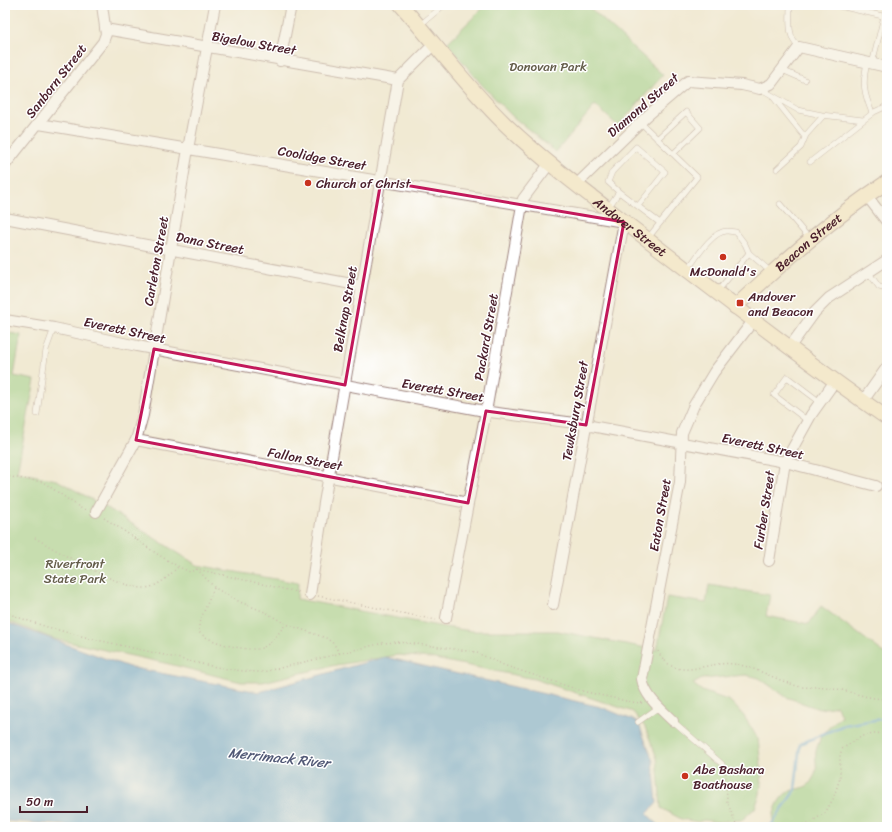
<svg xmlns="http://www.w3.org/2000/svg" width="892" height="832" font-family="Sriracha,sans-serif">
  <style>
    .green { fill: #95cf83; stroke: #707757 }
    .water { fill: #5ca0d1; stroke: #53607e }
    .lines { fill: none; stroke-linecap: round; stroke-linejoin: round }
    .stream { stroke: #5ca0d1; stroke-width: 2.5 }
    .lane-casing { stroke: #9e847f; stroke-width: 6 }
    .street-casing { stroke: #9e847f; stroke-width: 12 }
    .secondary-casing { stroke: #9e847f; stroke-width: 16 }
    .path { stroke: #9e847f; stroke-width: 1.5; stroke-dasharray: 1 3; stroke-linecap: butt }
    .lane { stroke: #fff; stroke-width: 5 }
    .street { stroke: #fff; stroke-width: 10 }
    .secondary { stroke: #f8e8c3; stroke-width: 14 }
    .marked { fill: none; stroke: #c2185b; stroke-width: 3; stroke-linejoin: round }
    .poi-dot { fill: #c8321e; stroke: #fff; stroke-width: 1.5 }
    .labels { text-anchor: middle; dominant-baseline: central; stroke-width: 3; stroke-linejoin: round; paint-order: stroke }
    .street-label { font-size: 13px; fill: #4a1f2b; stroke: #fff }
    .park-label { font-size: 13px; fill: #645d4a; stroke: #fff }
    .poi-label { font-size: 13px; fill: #4a1f2b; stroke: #fff; text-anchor: start }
    .water-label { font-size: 14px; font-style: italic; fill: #525976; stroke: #fff }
  </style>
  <rect width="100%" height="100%" fill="#fff"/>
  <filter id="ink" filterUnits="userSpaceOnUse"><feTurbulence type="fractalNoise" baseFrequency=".025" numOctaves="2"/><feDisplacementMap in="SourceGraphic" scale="8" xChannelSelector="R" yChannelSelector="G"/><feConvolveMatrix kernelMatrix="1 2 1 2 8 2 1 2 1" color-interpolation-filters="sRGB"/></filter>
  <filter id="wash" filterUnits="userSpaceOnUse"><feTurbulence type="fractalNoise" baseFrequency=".012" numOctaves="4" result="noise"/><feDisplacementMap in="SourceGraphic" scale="16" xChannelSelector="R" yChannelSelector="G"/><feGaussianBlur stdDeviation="0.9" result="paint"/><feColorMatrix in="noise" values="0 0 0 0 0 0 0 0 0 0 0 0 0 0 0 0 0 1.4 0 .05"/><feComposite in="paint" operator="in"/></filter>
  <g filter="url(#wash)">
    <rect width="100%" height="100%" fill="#f1ead3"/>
    <!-- green -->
    <path class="green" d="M486 5H587L663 75 618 126 595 105 556 152 512 116 482 85 447 43Z
      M5 332 21 335 14 376 35 380 17 472 57 480 107 508 197 565 298 583 297 599 444 627 472 631H558L657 650 667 597 706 603 709 585 770 595 766 616 809 624 821 606 887 655V827H773C771 816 778 797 788 792 797 787 806 791 812 780 820 768 814 762 816 751 819 736 830 726 841 716L837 706 819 709 786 697 759 678 746 675 702 679 693 684 702 691 730 701 744 716 758 739 762 775 760 794 755 808 742 820 716 822 704 820 698 822 681 819 661 808 657 758 645 727 633 712 534 679 430 658 398 655 331 666 263 682H241L169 664 54 639 5 620Z"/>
    <!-- water -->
    <path class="water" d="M5 622 129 667 259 692 385 657 601 707 638 722 653 761 657 803 647 814 661 827H90L5 821Z"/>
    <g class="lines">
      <!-- stream -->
      <path class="stream" d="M770 827 795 790 800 744 844 725 887 718"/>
    </g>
  </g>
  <g filter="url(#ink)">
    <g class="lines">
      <defs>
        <path id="lane" d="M790 5C790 19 787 38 799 47
          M835 5 887 17
          M420 25 444 5
          M867 63C862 84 864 93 872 113
          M872 64 884 16
          M782 70 805 80
          M761 89 798 110 822 115 863 120
          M773 97 805 137
          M640 122 697 177 648 238
          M657 139 686 112 700 128 673 154
          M810 162 874 112 887 106
          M777 169 801 147 806 135 823 116
          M619 192 660 223
          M780 204 809 238
          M608 208 619 192 608 182 612 172 636 147 665 172 638 206
          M749 253 771 272
          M688 269C696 258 712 231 727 231 730 231 733 232 736 232L745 244 749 253 717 292
          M869 273 879 287 887 289
          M37 414 46 350 54 328
          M808 421 774 395 787 377 820 402
          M673 721 722 764
          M638 722 659 707"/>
        <path id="street" d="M105 29 398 80
          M280 61 291 5
          M39 124 624 222 553 605
          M5 165 103 42 106 34 102 5
          M577 184 647 116 688 81 742 85 760 89 771 84 799 47 887 67
          M867 196 887 222
          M5 218 362 286
          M5 320 54 328 137 346 490 412 575 423 785 462 876 486
          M789 348 815 312 829 298 887 260
          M863 401 887 367
          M136 440 468 503
          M96 512 136 440 143 415 188 149 215 5
          M769 561 785 462 811 415 835 381
          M310 595 324 503 398 80 435 43
          M446 618 487 406 522 205 523 199 550 163
          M673 721C661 709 645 697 642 679L680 482 682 433 694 405 714 372 753 321"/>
        <g id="secondary">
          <path id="s1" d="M401 5C436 45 467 87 505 124 550 167 603 205 652 243 730 303 807 362 887 418"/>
          <path id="s2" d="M735 307C783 262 831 219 887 182"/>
        </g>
      </defs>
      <!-- lane casing -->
      <use href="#lane" class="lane-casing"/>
      <!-- street casing -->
      <use href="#street" class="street-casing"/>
      <!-- secondary casing -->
      <use href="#secondary" class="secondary-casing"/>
      <!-- path -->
      <path class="path" d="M5 476 43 482 82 509 86 510
        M104 518C132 535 160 559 190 572L197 569 301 593
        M35 538C58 551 120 589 145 588 158 587 169 576 178 567
        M197 569 215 588 240 602 265 612 286 624 326 638 334 644 339 653
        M214 588 199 623V632C207 642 253 654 264 647 273 642 279 632 286 624
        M318 596 436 620
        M5 612C53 632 104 641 155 653 190 661 227 672 263 672L383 643 397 642 425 645 475 652 506 666 582 691 631 702 643 703
        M658 651C676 685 705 660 734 664 756 667 776 680 797 686 807 689 815 686 825 687 846 689 865 699 887 699
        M724 769 726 775 727 801 737 827
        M792 827 811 822 825 813 833 799 840 778V755L842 749 862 736 887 732"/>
      <!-- lane -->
      <use href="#lane" class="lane"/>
      <!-- street -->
      <use href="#street" class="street"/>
      <!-- secondary -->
      <use href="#secondary" class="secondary"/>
    </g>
  </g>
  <!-- marked area -->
  <path d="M0 0H892V832H0ZM381 181 624 222 586 425 486 411 468 503 136 440 154 349 345 385Z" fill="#f1ead3" fill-opacity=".55" fill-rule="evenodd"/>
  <path class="marked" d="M381 181 624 222 586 425 486 411 468 503 136 440 154 349 345 385Z"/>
  <!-- markers -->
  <g class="poi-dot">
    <circle cx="308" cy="183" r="4"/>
    <circle cx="723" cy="257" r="4"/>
    <rect x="736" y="299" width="8" height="8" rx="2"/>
    <circle cx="685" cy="776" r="4"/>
  </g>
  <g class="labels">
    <!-- street labels -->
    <g class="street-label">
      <text transform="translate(254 43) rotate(10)">Bigelow Street</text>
      <text transform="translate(56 81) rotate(-52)">Sanborn Street</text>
      <text transform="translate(643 105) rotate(-41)">Diamond Street</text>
      <text transform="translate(322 158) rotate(10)">Coolidge Street</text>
      <text stroke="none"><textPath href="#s1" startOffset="320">Andover Street</textPath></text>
      <text stroke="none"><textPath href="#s2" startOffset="98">Beacon Street</textPath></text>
      <text transform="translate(210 243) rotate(11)">Dana Street</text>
      <text transform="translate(156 261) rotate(-80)">Carleton Street</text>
      <text transform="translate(345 309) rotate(-80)">Belknap Street</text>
      <text transform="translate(125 330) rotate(12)">Everett Street</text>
      <text transform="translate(486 337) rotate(-80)">Packard Street</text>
      <text transform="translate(443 390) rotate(10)">Everett Street</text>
      <text transform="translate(575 411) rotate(-80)">Tewksbury Street</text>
      <text transform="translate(763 446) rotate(12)">Everett Street</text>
      <text transform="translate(305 459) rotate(11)">Fallon Street</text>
      <text transform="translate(764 510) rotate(-81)">Furber Street</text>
      <text transform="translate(660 515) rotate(-80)">Eaton Street</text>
    </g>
    <!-- park labels -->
    <g class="park-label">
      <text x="548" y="66">Donovan Park</text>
      <text x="75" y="563">Riverfront<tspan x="75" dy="15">State Park</tspan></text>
    </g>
    <!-- poi labels -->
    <g class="poi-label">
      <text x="316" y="183">Church of Christ</text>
      <text x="723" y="271" text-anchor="middle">McDonald's</text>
      <text x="748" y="296">Andover<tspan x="748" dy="15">and Beacon</tspan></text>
      <text x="693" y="769">Abe Bashara<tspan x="693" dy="15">Boathouse</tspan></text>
    </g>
    <!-- water labels -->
    <g class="water-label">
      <text transform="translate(279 758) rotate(6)">Merrimack River</text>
    </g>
  </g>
  <!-- margin -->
  <rect width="892" height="832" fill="none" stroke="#fff" stroke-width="20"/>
  <!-- scale -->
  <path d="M20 806v6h67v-6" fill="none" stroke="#4a1f2b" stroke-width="2"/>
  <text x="26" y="806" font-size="12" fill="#4a1f2b" stroke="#ffffff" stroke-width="3" paint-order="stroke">50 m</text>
</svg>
